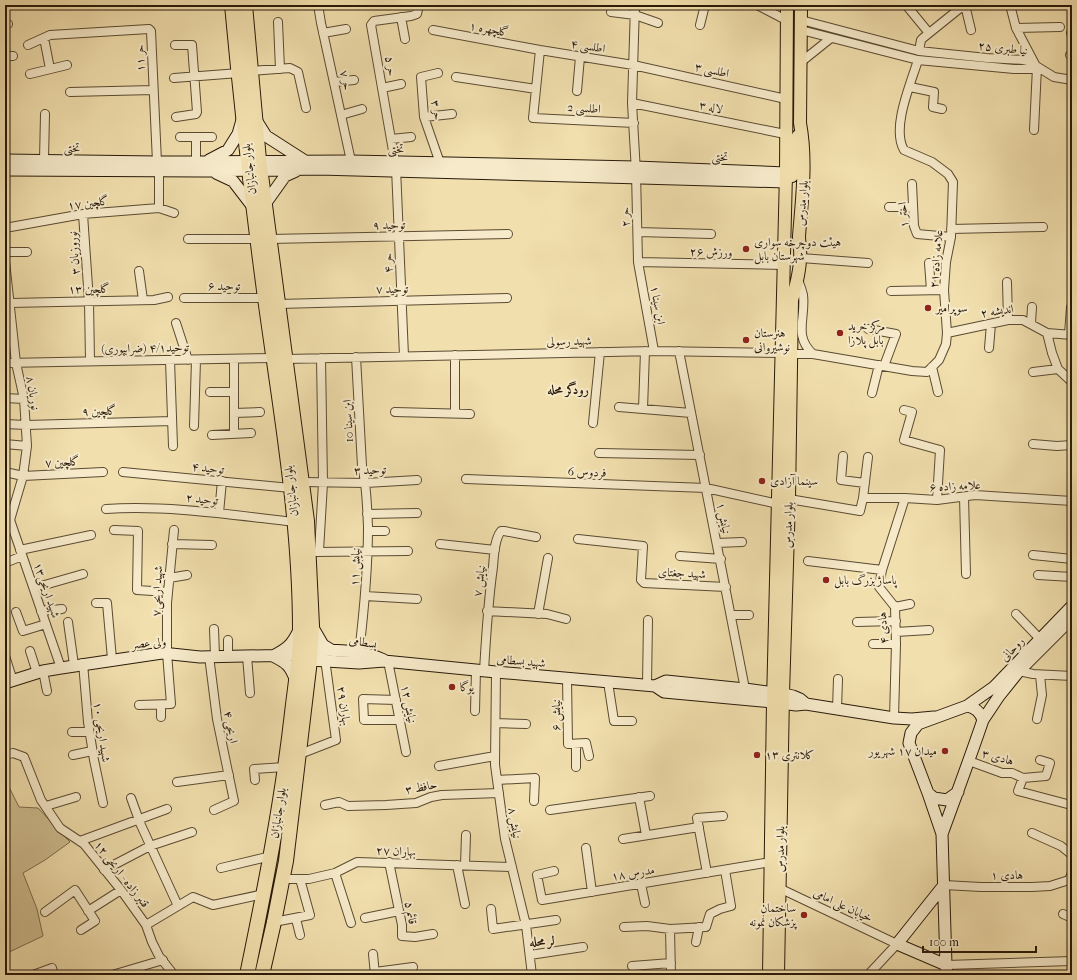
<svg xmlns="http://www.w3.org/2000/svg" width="1077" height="980" font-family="'IM FELL French Canon',Amiri,serif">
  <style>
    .green { fill: #cfbe91; stroke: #7c6c4d }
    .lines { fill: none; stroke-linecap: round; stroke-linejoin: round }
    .street-casing { stroke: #5b4b32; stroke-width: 10 }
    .secondary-casing { stroke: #291a09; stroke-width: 13 }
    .primary-casing { stroke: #291a09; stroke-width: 14 }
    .highway-casing { stroke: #291a09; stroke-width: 16 }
    .street { stroke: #f6eaca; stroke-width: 8 }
    .secondary { stroke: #f6eaca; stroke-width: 11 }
    .primary { stroke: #f1dfad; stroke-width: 12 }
    .highway { stroke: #f1dfad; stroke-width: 14 }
    .poi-dot { fill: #8f2418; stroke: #f6eaca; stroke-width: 1.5 }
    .labels { text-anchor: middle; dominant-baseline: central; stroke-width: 4; stroke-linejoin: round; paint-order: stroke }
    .street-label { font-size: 12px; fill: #291a09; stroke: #f6eaca }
    .poi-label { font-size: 12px; fill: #291a09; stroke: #f6eaca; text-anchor: start }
    .neighbourhood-label { font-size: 13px; font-weight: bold; fill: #291a09; stroke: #f6eaca }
  </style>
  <rect width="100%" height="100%" fill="#f1dfad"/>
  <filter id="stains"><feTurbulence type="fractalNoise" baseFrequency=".005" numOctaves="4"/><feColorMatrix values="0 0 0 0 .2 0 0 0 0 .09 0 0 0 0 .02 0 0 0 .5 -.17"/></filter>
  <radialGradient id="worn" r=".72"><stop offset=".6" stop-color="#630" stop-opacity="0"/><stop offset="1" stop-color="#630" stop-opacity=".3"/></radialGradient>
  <!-- green -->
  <path class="green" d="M7 783 19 807 38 808 70 842 45 860 23 873 37 909 43 936 5 954V784Z"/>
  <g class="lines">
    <defs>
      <path id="street" d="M318 5 321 23 351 161
        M635 5 632 103 636 172 638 262 654 351
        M757 5 786 20
        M906 5 929 33
        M965 5 971 30
        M1010 5 1016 28 1036 66
        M611 12 635 15 658 23
        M401 17 405 39
        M801 20 919 51 987 58 1023 60 1028 61 1054 77 1072 80
        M278 22 280 69
        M5 24H8
        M700 25 705 5
        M1016 28 1060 27
        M433 30 540 50 633 65 786 99
        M801 30 918 60 1014 69H1028L1037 67
        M323 33 346 29
        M1071 33H1072
        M44 38 50 69
        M28 45 50 35 149 29 151 31 157 162
        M175 45H192L197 112 196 114 176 117
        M540 50 533 118 634 123
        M919 51 921 40 923 38 964 5
        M1070 55 1072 56
        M5 56H13
        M801 62 831 38
        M251 71 290 68 298 72 306 108
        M438 73 421 77 424 117 440 163
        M30 74 67 65
        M456 77 536 89
        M174 78 239 73
        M334 82 354 80
        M910 87 934 92 933 107 942 109
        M382 88 401 84
        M577 91 580 57
        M70 92 153 90
        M632 103 785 134
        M341 115 362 109
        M424 117 452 114
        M1034 130 1037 67
        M180 137H212
        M196 137V161
        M391 139 411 137
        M44 160 45 114
        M159 171V208
        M912 184 914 226 917 234 951 237
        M889 207H913
        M83 214 89 301 90 361
        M5 228 83 214 159 208 174 213
        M951 229 1043 227
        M638 232 711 234
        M188 239H258
        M270 239 508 234
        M5 252H27
        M801 258 868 263
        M5 261 16 363 24 399 27 446 23 476 10 520
        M638 262 783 265
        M929 263 931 290
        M139 271 143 300
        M798 280C800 285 802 290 803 295 806 318 793 336 813 354
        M1007 282 1008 320
        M891 291 944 290
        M184 298H265
        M10 303 154 300 168 297
        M279 304 507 298
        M176 323 188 360
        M1031 323 1032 307
        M868 329 896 334 884 366
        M947 333 1008 320H1023L1047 333 1072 335
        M1047 333 1052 353 1058 369 1072 382
        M1069 334 1071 307 1072 306
        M989 348 991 324
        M679 351 745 689
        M790 354H813L912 371 927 372 939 360 946 344 947 333 944 290 946 262 951 237 953 182 948 174 932 162 904 150C891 128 911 83 918 60
        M455 355V413
        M404 356 396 168 371 25 374 21 411 16 417 14 419 5
        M356 357 362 466C367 486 367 506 368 527 368 569 364 611 359 653
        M234 359V434
        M286 359 654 351 782 353
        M170 360 173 446
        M5 363 274 358
        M932 367 938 392
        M1033 372 1058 369
        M210 392H234
        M872 393 879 365
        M5 398 24 399
        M619 407 691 413
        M643 409 645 351
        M904 410 912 412 904 440 940 450 937 500
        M395 412 470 414
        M234 413 260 412
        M593 423 600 352
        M5 424 26 425 172 421
        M194 426 196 360
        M212 435 251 433
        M5 444 27 446
        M1033 444 1057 446 1072 445
        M599 453 700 455
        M843 456 841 480 865 483
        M5 472 23 476 103 472
        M123 472 291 488
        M466 479 706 488 778 504
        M302 482 366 483 417 480
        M964 497 966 574
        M863 498H905L937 500 975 495 1072 501
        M789 499 860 511 863 498 868 457
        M106 509C169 505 232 515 295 522
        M219 513 222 481
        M5 514 10 520 61 668
        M367 514 417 513
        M114 530 138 531 137 590 168 592
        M368 531H385
        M578 539 643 546 641 580 644 583 726 587
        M717 543 742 542
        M172 544 212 545
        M440 544 495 550
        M20 550 91 535
        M319 551 323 483 321 358
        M315 552 408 551
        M1033 555 1072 559
        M680 556 721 559
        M808 561 882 570
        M5 563 22 556
        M1038 575 1072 577
        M169 578 187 575
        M34 588 83 574
        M365 596 417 599
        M96 603H107L112 659
        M895 607 910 604
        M41 611 62 609
        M487 611 547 614 566 619
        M16 612 23 631 46 624
        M538 614 548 558
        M1016 614 1040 639
        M732 615H749
        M68 622 74 665
        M857 622 896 621
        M214 629 215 656
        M896 632 929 630
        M873 644H896
        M30 651 37 673
        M5 656 13 681
        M209 656 217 719 234 801 214 810
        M228 656V640
        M247 656 250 693
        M388 661 406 752
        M83 663 88 722 94 760 103 803
        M43 671 47 691
        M484 671C486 636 488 602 493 567 494 556 494 540 501 531H504L536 537
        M1019 671 1033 674 1072 676
        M496 672 495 765 505 839 526 925 532 975
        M567 678 568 744 586 743 589 756
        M608 682 614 721H632
        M647 685 648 620
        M396 700 363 699 364 720H399
        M139 705 171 704 167 653V603L174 530
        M161 705V717
        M837 709 838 679
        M475 711 476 670
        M894 718 896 644 895 607 879 587 882 570 905 498
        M1037 719 1042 695 1040 675
        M496 723 526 724
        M72 732H89
        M300 754 336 740 325 659
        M5 755 13 753 24 757 41 800 60 828 84 844 121 890 146 925 152 942 159 956 174 975
        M73 755 92 751
        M969 761 1002 773H1012L1023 778 1018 791 1071 805
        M439 766 495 756
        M576 767V744
        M1023 778 1046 776 1050 763 1040 760
        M255 780 254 769 285 767
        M497 780 535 778 534 801
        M177 782 229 775
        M639 797 646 835
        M131 798 140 823 178 906
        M325 805 339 802 348 806 386 805 416 803 431 797 442 795 499 793
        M46 806 76 797
        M550 810 650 796
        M1032 833 1061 846 1072 855
        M623 839 699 827
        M80 841 167 809
        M586 848 592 892
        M389 862 402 925V936L415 937 433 934
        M457 865 465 904
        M465 865 466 835
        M221 868 271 856
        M104 870 150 846 192 832
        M554 871 537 875 542 900 771 862
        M335 873 351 923
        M707 873 697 818 723 816
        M283 879H309L335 873 357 862 512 867
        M641 884 645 903
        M944 885 981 887H1032L1050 886 1069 880 1072 873
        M779 888 897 944 868 975
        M491 909 493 929 556 920
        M88 911 121 890
        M45 912 75 890 95 921 81 930
        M1063 914 1072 918
        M365 918 399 911
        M296 919 300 935
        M274 922 310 915 300 879
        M146 925 193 897 213 905 264 894
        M624 927 647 926 670 929 706 927 710 914 720 909 731 906 725 870
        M670 929 671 975
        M696 942 699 927
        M373 954 375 975
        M530 955 583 947
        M946 965 1072 961
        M632 966 671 963
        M375 972 413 967
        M33 975 52 968 54 975
        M112 975 163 960"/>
      <path id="secondary" d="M256 120 266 136 305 161
        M5 160 157 162 351 161 636 167 786 173
        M209 160 228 150 238 134 242 120
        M5 170 204 171 319 169 786 182
        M216 173 233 181 253 207
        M265 204 285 176 296 171
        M312 626 323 645 333 651
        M311 649C335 651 362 649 384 660
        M310 660 359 663 384 661 496 672 655 686 664 692 773 702 796 705 806 704 894 718 912 719 934 717
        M296 681C290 665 287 663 273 656 287 649 292 645 299 630
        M5 683 43 671 61 668 162 653 200 657 298 655
        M655 686 666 681 745 689 783 694 793 696 800 699 806 704
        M967 706 994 687 1072 606
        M983 720 999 696 1019 671 1072 618
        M928 793 942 834 946 965 897 944 944 885
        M942 834C956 796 970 758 983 720 980 712 976 708 967 706L918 724 911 733 909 743 928 793 934 798 947 800 958 792
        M946 965 947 975"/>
      <path id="primary" d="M792 176 798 136
        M769 975 773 702 786 173 787 5
        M778 975 783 694 789 499 792 300C796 286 800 272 800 258 801 251 799 243 799 236 802 198 807 161 800 123L801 5"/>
      <path id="highway" d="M232 5C241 103 252 201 265 298 280 408 300 519 300 630 300 658 295 686 292 713 282 802 265 888 247 975
        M245 5 259 160 307 521 312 626 310 660 286 861 274 922 262 975"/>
    </defs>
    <!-- street casing -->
    <use href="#street" class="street-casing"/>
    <!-- secondary casing -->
    <use href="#secondary" class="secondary-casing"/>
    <!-- primary casing -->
    <use href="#primary" class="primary-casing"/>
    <!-- highway casing -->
    <use href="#highway" class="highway-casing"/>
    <!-- street -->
    <use href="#street" class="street"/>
    <!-- secondary -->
    <use href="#secondary" class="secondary"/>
    <!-- primary -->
    <use href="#primary" class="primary"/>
    <!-- highway -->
    <use href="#highway" class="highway"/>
  </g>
  <!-- markers -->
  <g class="poi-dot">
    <circle cx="746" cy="249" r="4"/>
    <circle cx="928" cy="308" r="4"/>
    <circle cx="840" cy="333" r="4"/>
    <circle cx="746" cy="340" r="4"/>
    <circle cx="762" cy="481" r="4"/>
    <circle cx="826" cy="580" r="4"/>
    <circle cx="452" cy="687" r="4"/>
    <circle cx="945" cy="751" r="4"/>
    <circle cx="757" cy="755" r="4"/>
    <circle cx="804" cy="915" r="4"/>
  </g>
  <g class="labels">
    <!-- street labels -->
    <g class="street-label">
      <text transform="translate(489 29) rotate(11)">گلچهره ۱</text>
      <text transform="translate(588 46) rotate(9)">اطلسی ۴</text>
      <text transform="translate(1003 48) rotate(6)">نیا طبری ۲۵</text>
      <text transform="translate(140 58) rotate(-92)">حر ۱۱</text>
      <text transform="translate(391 66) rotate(80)">حر ۵</text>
      <text transform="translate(712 70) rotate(12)">اطلسی ۳</text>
      <text transform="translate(346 80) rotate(78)">حر ۷</text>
      <text transform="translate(711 107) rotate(12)">لاله ۳</text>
      <text transform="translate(584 108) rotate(3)">اطلسی 2</text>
      <text transform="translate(437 110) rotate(80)">حر ۳</text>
      <text transform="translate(72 148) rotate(1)">تختی</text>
      <text transform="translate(396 149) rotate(1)">تختی</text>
      <text transform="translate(720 157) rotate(3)">تختی</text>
      <text transform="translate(249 169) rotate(-97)">بلوار جانبازان</text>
      <text transform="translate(88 203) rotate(-7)">گلچین ۱۷</text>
      <text transform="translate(802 203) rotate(-85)">بلوار مدرس</text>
      <text transform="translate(903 215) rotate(-96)">اختر ۱</text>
      <text transform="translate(625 217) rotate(-91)">حر ۲</text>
      <text transform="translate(389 225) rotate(-1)">توحید ۹</text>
      <text transform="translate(711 252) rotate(1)">ورزش ۲۶</text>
      <text transform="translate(74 253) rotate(-94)">نوروزیان ۳</text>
      <text transform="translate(936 259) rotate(-85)">علامه زاده ۲۱</text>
      <text transform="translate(388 263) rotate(-92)">حر ۴</text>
      <text x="224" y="286">توحید ۶</text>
      <text transform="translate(89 289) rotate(-1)">گلچین ۱۳</text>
      <text transform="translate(392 289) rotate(-1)">توحید ۷</text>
      <text transform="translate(658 305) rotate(80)">ابن سینا ۱</text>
      <text transform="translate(997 311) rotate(-9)">اندیشه ۲</text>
      <text transform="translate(569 341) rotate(-1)">شهید رسولی</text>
      <text transform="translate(145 348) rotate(-1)">توحید۴/۱ (ضرابپوری)</text>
      <text transform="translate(33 393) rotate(81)">نوریان ۸</text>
      <text transform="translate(99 411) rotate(-2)">گلچین ۹</text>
      <text transform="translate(348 421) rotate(-93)">ابن سینا 10</text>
      <text transform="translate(62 462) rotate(-3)">گلچین ۷</text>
      <text transform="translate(208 468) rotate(6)">توحید ۴</text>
      <text transform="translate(370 470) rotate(-2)">توحید ۳</text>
      <text transform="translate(587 472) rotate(2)">فردوس 6</text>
      <text transform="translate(955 486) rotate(-3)">علامه زاده ۶</text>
      <text transform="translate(291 491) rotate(-97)">بلوار جانبازان</text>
      <text transform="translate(202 499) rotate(6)">توحید ۲</text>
      <text transform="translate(724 518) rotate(79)">نیایش ۱</text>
      <text transform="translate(788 525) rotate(-88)">بلوار مدرس</text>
      <text transform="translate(355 567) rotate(-88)">نیایش ۱۱</text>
      <text transform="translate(682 573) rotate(3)">شهید جغتای</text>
      <text transform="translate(479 581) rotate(-82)">نیایش ۷</text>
      <text transform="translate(47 590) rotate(71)">شهید اریحی۱۳</text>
      <text transform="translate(157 591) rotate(-87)">شهید اریحی۷</text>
      <text transform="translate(883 628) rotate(-94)">هادی ۴</text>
      <text transform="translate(363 642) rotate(10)">بسطامی</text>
      <text transform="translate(149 643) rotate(-4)">ولی عصر</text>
      <text transform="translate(1012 649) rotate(-46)">روحانی</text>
      <text transform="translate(521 661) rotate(5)">شهید بسطامی</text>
      <text transform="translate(409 704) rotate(79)">نیایش ۱۲</text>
      <text transform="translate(344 706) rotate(82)">بهاران ۲۹</text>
      <text transform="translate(556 715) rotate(-90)">نیایش ۶</text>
      <text transform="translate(231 727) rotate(79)">اریحی ۴</text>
      <text transform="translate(102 732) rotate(82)">شهید اریحی ۱۰</text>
      <text transform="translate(998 757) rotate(15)">هادی ۳</text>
      <text transform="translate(421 787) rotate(-11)">حافظ ۳</text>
      <text transform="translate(278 813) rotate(-81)">بلوار جانبازان</text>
      <text transform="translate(515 823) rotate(81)">نیایش ۸</text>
      <text transform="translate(780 849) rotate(-89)">بلوار مدرس</text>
      <text transform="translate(396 851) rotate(2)">بهاران ۲۷</text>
      <text transform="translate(633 873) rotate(-9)">مدرس ۱۸</text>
      <text transform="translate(122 874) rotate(52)">قنبر زاده - اریحی ۱۲</text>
      <text x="1007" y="875">هادی ۱</text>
      <text transform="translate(843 905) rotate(25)">خیابان علی امامی</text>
      <text transform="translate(411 913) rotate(80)">قائم ۵</text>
    </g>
    <!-- poi labels -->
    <g class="poi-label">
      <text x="754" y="242">هیئت دوچرخه سواری<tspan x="754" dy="14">شهرستان بابل</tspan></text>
      <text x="936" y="308">سوپرامیر</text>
      <text x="848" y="326">مرکز خرید<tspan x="848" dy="14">بابل پلازا</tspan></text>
      <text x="754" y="333">هنرستان<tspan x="754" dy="14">نوشیروانی</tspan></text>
      <text x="770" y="481">سینما آزادی</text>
      <text x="834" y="580">پاساژ بزرگ بابل</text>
      <text x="460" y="687">یوگا</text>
      <text x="937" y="751" text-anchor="end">میدان ۱۷ شهریور</text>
      <text x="765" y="755">کلانتری ۱۳</text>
      <text x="796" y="908" text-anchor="end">ساختمان<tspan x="796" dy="14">پزشکان نمونه</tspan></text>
    </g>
    <!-- neighbourhood labels -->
    <g class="neighbourhood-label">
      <text x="568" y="389">رودگر محله</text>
      <text x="542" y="941">لر محله</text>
    </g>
  </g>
  <!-- margin -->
  <rect width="1077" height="980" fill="none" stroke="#f1dfad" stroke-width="20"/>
  <rect x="6" y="6" width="1065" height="968" fill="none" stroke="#291a09" stroke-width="2"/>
  <rect x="10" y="10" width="1057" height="960" fill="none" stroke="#291a09"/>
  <!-- scale -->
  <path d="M923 946v6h113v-6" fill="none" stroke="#291a09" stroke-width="2"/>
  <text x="929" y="946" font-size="12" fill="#291a09" stroke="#f6eaca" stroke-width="3" paint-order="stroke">100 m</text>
  <rect width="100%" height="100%" filter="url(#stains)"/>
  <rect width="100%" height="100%" fill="url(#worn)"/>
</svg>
